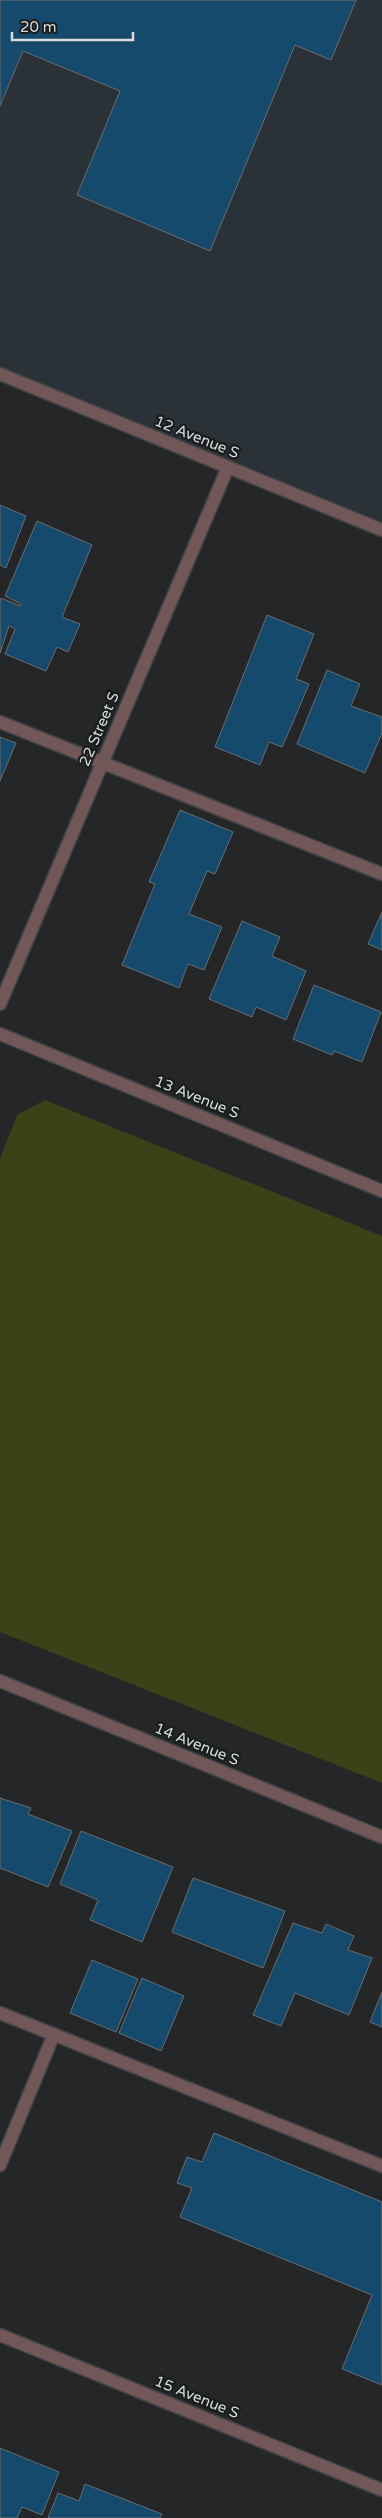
<svg xmlns="http://www.w3.org/2000/svg" width="382" height="2518" font-family="'Varela Round',sans-serif">
  <style>
    .built { fill: #2a3137 }
    .green { fill: #3c4217 }
    .building { fill: #164a6c; stroke: #696c6f }
    .lines { fill: none; stroke-linecap: round; stroke-linejoin: round }
    .service-casing { stroke: #414345; stroke-width: 15 }
    .minor-casing { stroke: #414345; stroke-width: 15 }
    .service { stroke: #725759; stroke-width: 12 }
    .minor { stroke: #725759; stroke-width: 12 }
    .labels { text-anchor: middle; dominant-baseline: central; stroke-width: 4.5; stroke-linejoin: round; paint-order: stroke }
    .street-label { font-size: 15px; fill: #d8dadb; stroke: #1a1d1e }
  </style>
  <rect width="100%" height="100%" fill="#242628"/>
  <!-- built -->
  <path class="built" d="M0 0H382V530L0 374Z"/>
  <!-- green -->
  <path class="green" d="M45 1100 382 1236V1783L0 1632V1158L18 1114Z"/>
  <!-- building -->
  <path class="building" d="M0 0H356L331 60 295 45 210 251 77 195 120 91 23 51 0 106Z
    M0 505 26 516 6 568 0 565Z
    M37 521 92 545 62 617 80 624 68 652 57 647 46 671 5 654 15 629 9 626 0 653V602L1 598 20 606 21 604 5 596Z
    M267 615 314 634 296 679 309 684 291 727 282 747 269 742 260 765 215 747Z
    M327 670 360 684 351 706 382 717V733L365 773 297 744Z
    M0 737 16 743 0 781Z
    M180 810 233 832 215 874 207 871 189 914 222 927 204 970 188 964 179 988 122 965 155 884 149 882Z
    M382 912V950L368 944Z
    M242 921 280 937 272 956 306 971 286 1020 256 1007 252 1017 209 999Z
    M314 985 381 1012 362 1062 334 1051 332 1055 293 1039Z
    M0 1798 31 1808 28 1814 72 1831 48 1887 0 1868Z
    M81 1831 173 1867 142 1942 90 1920 98 1900 60 1884Z
    M193 1878 285 1911 263 1968 172 1932Z
    M293 1923 322 1933 326 1924 354 1936 348 1950 372 1958 349 2015 295 1993 281 2026 253 2015Z
    M92 1960 138 1979 116 2032 70 2013Z
    M142 1978 184 1996 161 2051 119 2033Z
    M382 1992V2027L370 2022Z
    M214 2133 382 2202V2385L342 2369 372 2295 180 2217 192 2188 177 2183 187 2157 202 2162Z
    M0 2448 59 2472 42 2515 22 2507 17 2518H0Z
    M85 2484 162 2514 160 2518H48L58 2493 79 2501Z"/>
  <g class="lines">
    <defs>
      <path id="service" d="M0 722 382 874
        M0 2013 382 2166
        M0 2165 54 2034"/>
      <path id="minor" d="M0 374 382 530
        M0 1004 228 467
        M0 1034 382 1191
        M0 1681 382 1837
        M0 2335 382 2490"/>
    </defs>
    <!-- service casing -->
    <use href="#service" class="service-casing"/>
    <!-- minor casing -->
    <use href="#minor" class="minor-casing"/>
    <!-- service -->
    <use href="#service" class="service"/>
    <!-- minor -->
    <use href="#minor" class="minor"/>
  </g>
  <g class="labels">
    <!-- street labels -->
    <g class="street-label">
      <text transform="translate(197 437) rotate(22)">12 Avenue S</text>
      <text transform="translate(99 729) rotate(-67)">22 Street S</text>
      <text transform="translate(197 1097) rotate(22)">13 Avenue S</text>
      <text transform="translate(197 1744) rotate(22)">14 Avenue S</text>
      <text transform="translate(197 2397) rotate(22)">15 Avenue S</text>
    </g>
  </g>
  <!-- scale -->
  <path d="M12 32v8h121v-8" fill="none" stroke="#d8dadb" stroke-width="2.5"/>
  <text x="20" y="32" font-size="15" fill="#d8dadb" stroke="#1a1d1e" stroke-width="4" paint-order="stroke">20 m</text>
</svg>
